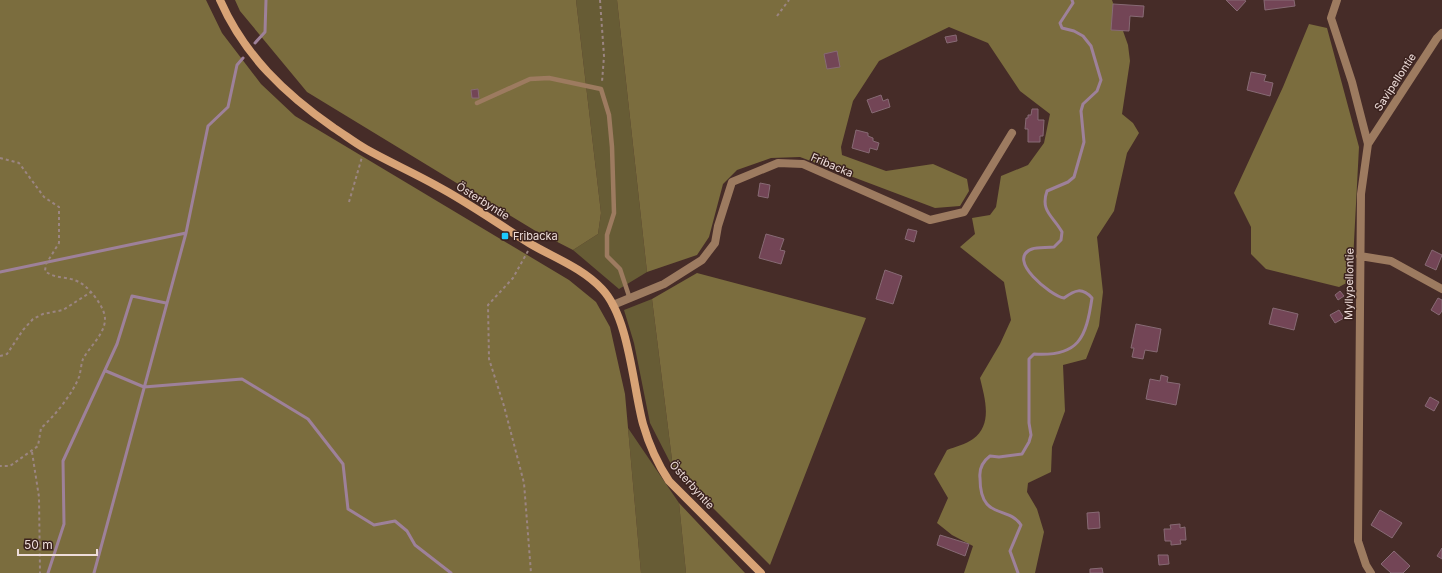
<svg xmlns="http://www.w3.org/2000/svg" width="1442" height="573" font-family="Inter,sans-serif">
  <style>
    .green { fill: #675c35 }
    .forest { fill: #7b6d3e }
    .lines { fill: none; stroke-linecap: round; stroke-linejoin: round }
    .stream { stroke: #9e819a; stroke-width: 3 }
    .building { fill: #734556; stroke: #876a74 }
    .path { stroke: #9b8582; stroke-width: 2; stroke-dasharray: 3 3; stroke-linecap: butt }
    .lane { stroke: #9d7b60; stroke-width: 4.5 }
    .street { stroke: #9d7b60; stroke-width: 8 }
    .secondary { stroke: #d8a376; stroke-width: 8 }
    .poi-dot { fill: #1dc9fc; stroke: #3b221e; stroke-width: 1.5 }
    .labels { text-anchor: middle; dominant-baseline: central; stroke-width: 3; stroke-linejoin: round; paint-order: stroke }
    .street-label { font-size: 11px; fill: #eeddda; stroke: #3b221e }
    .poi-label { font-size: 11px; fill: #eeddda; stroke: #3b221e; text-anchor: start }
  </style>
  <rect width="100%" height="100%" fill="#462c28"/>
  <!-- green -->
  <path class="green" d="M576 0H617L647 272 619 289 573 250 598 234 601 213Z
    M652 299 673 468 650 423 634 343 624 310Z
    M628 428 679 503 686 573H641Z"/>
  <!-- forest -->
  <path class="forest" d="M0 0H206L222 33 261 84 295 116 569 280 596 302 610 327 625 394 641 573H0Z
    M235 0H576L601 213 598 234 573 250 534 230 307 92 240 11Z
    M617 0H1112L1128 45 1130 61 1122 114 1133 123 1139 133 1127 153 1114 211 1097 237 1103 292 1099 326 1086 359 1063 365 1065 411 1052 447 1051 472 1028 483 1027 492 1037 509 1044 532 1035 573H964L973 546 952 535 937 523 948 498 934 474 947 450C955 447 966 444 973 439 993 424 985 399 980 378L1000 344 1011 320 1004 282 960 247 975 234 972 218 990 215 996 207 1001 176 1028 165 1044 143 1050 114 1020 91 988 43 949 27 879 61 853 101 841 147 842 155 886 171 933 164 967 179 969 191 960 206 935 208 800 157 771 158 737 170 723 184 709 237 697 255 647 272Z
    M1309 24 1327 28 1359 147 1352 280 1339 287 1266 269 1251 254V227L1234 193 1283 87Z
    M697 273 866 318 770 565 673 468 652 299Z
    M679 503 745 573H686Z"/>
  <g class="lines">
    <!-- stream -->
    <path class="stream" d="M255 43 265 32 266 0
      M0 272 186 233
      M106 371 144 387 242 379 308 419 343 464 348 509 374 525 395 521 407 531 415 545 451 573
      M48 573 64 524 63 461 117 344 132 296 166 303
      M94 573 186 233 208 126 228 107 237 65 243 58
      M1018 573 1010 551 1021 525C1008 505 980 521 980 478 979 469 982 462 990 456L999 457 1022 454 1029 442 1031 435 1029 423V359L1034 354C1079 357 1086 338 1092 298 1082 287 1075 290 1064 298 1051 296 1005 259 1032 249 1038 247 1047 248 1054 247L1061 240 1062 232C1053 216 1040 211 1047 191L1068 182 1074 177 1084 142 1081 111 1083 104 1097 91 1101 80 1091 46 1083 36 1074 31 1062 28 1060 23 1073 3 1072 0"/>
  </g>
  <!-- building -->
  <path class="building" d="M1226 0H1244L1246 1 1237 11Z
    M1264 0H1294L1295 6 1265 10Z
    M1113 4 1144 6 1143 17 1130 16 1129 31 1111 30Z
    M956 35 957 41 947 43 945 37Z
    M837 51 840 67 827 69 824 54Z
    M1251 72 1266 75 1264 81 1273 83 1270 96 1247 90Z
    M478 89 479 98H472L471 90Z
    M881 95 883 101 888 99 890 107 872 113 867 100Z
    M1032 109H1038V120H1044L1043 136H1040V142H1028V129H1025L1026 118H1028V115H1031Z
    M856 130 868 133V136L873 138V141L879 143 877 150 870 148 869 153 852 148Z
    M760 183 770 185 768 198 758 196Z
    M908 229 917 231 914 242 905 239Z
    M766 234 784 239 780 250 785 251 781 264 759 258Z
    M1432 250 1442 255 1436 270 1425 265Z
    M885 270 902 276 893 304 876 299Z
    M1340 291 1344 296 1338 300 1335 295Z
    M1438 298 1442 300V311L1439 315 1431 310Z
    M1273 308 1298 314 1294 330 1269 324Z
    M1339 310 1344 318 1335 323 1330 315Z
    M1136 324 1161 329 1157 352 1145 350 1143 359 1132 357 1134 348H1131Z
    M1161 375 1168 377 1167 382 1180 384 1176 405 1146 399 1150 379 1160 381Z
    M1430 397 1439 402 1434 411 1425 406Z
    M1380 510 1402 523 1392 538 1371 525Z
    M1099 512 1100 528 1088 529 1087 513Z
    M1180 524V528L1185 527 1186 540H1180L1181 544 1171 545V541H1165L1164 529H1171L1170 525Z
    M940 535 969 544 965 556 937 545Z
    M1442 548V559L1437 556Z
    M1394 551 1410 566 1403 573H1391L1381 564Z
    M1158 555H1168L1169 564 1159 565Z
    M1102 568 1103 573H1090V569Z"/>
  <g class="lines">
    <!-- path -->
    <path class="path" d="M600 0 604 56 602 82
      M777 16 789 0
      M0 158 19 163 44 197 59 207V243L46 264 45 271C58 282 74 272 91 292 97 299 105 310 105 319 105 334 90 346 83 359 81 364 81 371 79 377 73 393 54 417 41 428L38 446 10 466H0
      M349 202 362 157
      M528 251 513 278 488 305 489 359 504 406 524 483 531 573
      M0 356 7 354 23 330 33 319 43 314 63 310 91 292
      M32 452 39 497 40 573"/>
    <!-- lane -->
    <path class="lane" d="M477 103 530 79 549 78 601 89 609 115 612 147 614 213 607 235V256L620 269 630 299"/>
    <!-- street -->
    <path class="street" d="M1337 0 1331 18 1352 82 1368 144 1361 194 1358 541 1366 565 1371 573
      M1368 144 1437 38 1442 33
      M1360 256 1391 261 1442 289
      M613 305 664 284 702 260 715 243 718 226 732 182 778 163 803 164 930 220 964 212 1012 133"/>
    <!-- secondary -->
    <path class="secondary" d="M220 0C244 55 285 94 334 128 345 135 355 143 366 149 389 162 414 173 437 186 469 203 498 224 529 243 554 258 581 267 602 289 629 317 633 387 643 424 649 445 657 463 669 481L761 573"/>
  </g>
  <!-- markers -->
  <rect class="poi-dot" x="501" y="232" width="8" height="8" rx="2"/>
  <g class="labels">
    <!-- street labels -->
    <g class="street-label">
      <text transform="translate(1395 82) rotate(-57)">Savipellontie</text>
      <text transform="translate(832 165) rotate(23)">Fribacka</text>
      <text transform="translate(483 201) rotate(32)">Österbyntie</text>
      <text transform="translate(1349 284) rotate(-89)">Myllypellontie</text>
      <text transform="translate(692 485) rotate(48)">Österbyntie</text>
    </g>
    <!-- poi labels -->
    <g class="poi-label">
      <text x="513" y="236">Fribacka</text>
    </g>
  </g>
  <!-- scale -->
  <path d="M18 549v6h79v-6" fill="none" stroke="#eeddda" stroke-width="2"/>
  <text x="24" y="549" font-size="12" fill="#eeddda" stroke="#3b221e" stroke-width="3" paint-order="stroke">50 m</text>
</svg>
